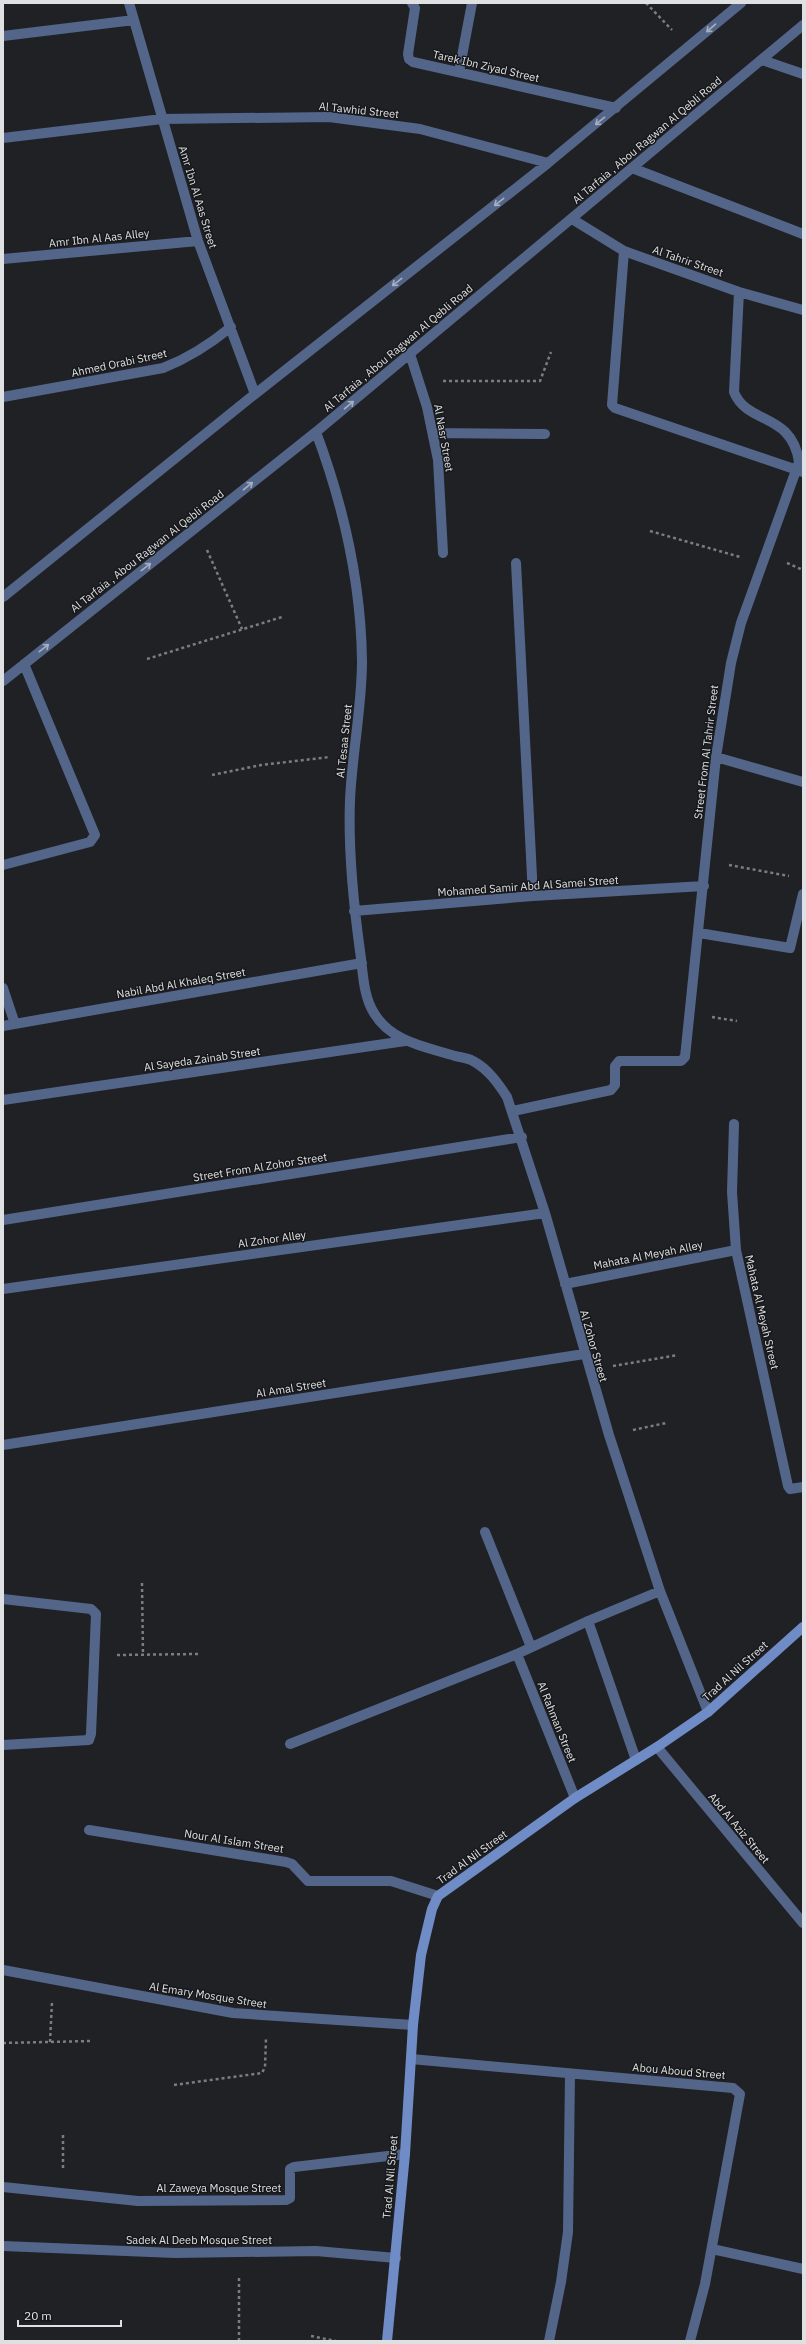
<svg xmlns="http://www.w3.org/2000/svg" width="806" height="2344" font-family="'IBM Plex Sans',sans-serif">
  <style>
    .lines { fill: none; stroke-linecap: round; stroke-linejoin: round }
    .path { stroke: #7c7d80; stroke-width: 2.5; stroke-dasharray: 3 3; stroke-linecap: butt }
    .street { stroke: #53668a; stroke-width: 10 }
    .secondary { stroke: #6f8cc6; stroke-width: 10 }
    .oneway { stroke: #a7afbf }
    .labels { text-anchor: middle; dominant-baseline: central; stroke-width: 3; stroke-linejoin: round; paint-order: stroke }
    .street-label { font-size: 11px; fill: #dfe0e2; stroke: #16181b }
  </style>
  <rect width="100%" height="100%" fill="#202125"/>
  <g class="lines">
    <!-- path -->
    <path class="path" d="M646 3 672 30
      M443 381H540L551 352
      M650 531 740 557
      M207 550 242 629
      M787 563 803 570
      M147 659 282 617
      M212 775 261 765 330 757
      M729 865 789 876
      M712 1017 737 1021
      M613 1366 678 1355
      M633 1430 666 1423
      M142 1583 143 1655
      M117 1655 198 1654
      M50 2042 52 2002
      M3 2043 91 2041
      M174 2085 262 2073 265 2067 266 2039
      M63 2135V2169
      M311 2336 336 2341
      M239 2341V2275"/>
    <!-- street -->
    <path class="street" d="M129 3 198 241 255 394
      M412 3 415 8 408 54 409 59 413 62 616 108
      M3 36 134 20
      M762 60 803 74
      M459 72 472 3
      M3 138 162 119 329 117 420 129 548 163
      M632 168 803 234
      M572 219 624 251 739 292 803 310
      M624 251 612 405 615 408 803 472
      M3 259 198 241
      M410 354 427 407 438 460 443 553
      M3 397 163 368C189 358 209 345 231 327
      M316 432C344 507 361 581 362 661 362 707 352 754 350 800 348 851 353 900 360 951 363 971 363 996 374 1013 391 1042 426 1047 455 1056 461 1057 468 1058 473 1061 488 1069 498 1083 507 1097L545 1213 609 1435 660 1591 708 1712
      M433 433 545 434
      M516 563 533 896
      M3 597 255 394 548 163 741 3
      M3 681 316 432 803 25
      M716 757 803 782
      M3 865 90 842 95 835 24 664
      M354 911 533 896 704 886
      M699 933 790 948 803 894
      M3 988 15 1024
      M3 1026 362 963
      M3 1100 405 1041
      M513 1111 611 1090 615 1085V1066L619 1061H681L685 1057 716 757 731 663 741 623 799 462C792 412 747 425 734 392L739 292
      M734 1124 732 1192 736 1250 788 1486 790 1489 803 1487
      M3 1220 522 1137
      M565 1284 736 1250
      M3 1289 545 1213
      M3 1445 584 1354
      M485 1532 531 1647
      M3 1599 91 1609 96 1614 91 1734 89 1740 3 1745
      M588 1621 636 1760
      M517 1654 575 1798
      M290 1744 517 1654 588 1621 660 1591
      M657 1747 803 1923
      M89 1830 286 1862 292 1864 308 1881H391L438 1896
      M3 1970 233 2013 413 2025
      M411 2059 733 2088 740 2094 705 2284 690 2341
      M3 2187 138 2201 286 2200 290 2198V2169L294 2167 405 2154
      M3 2246 175 2253 316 2251 396 2258
      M712 2249 803 2269
      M549 2341 561 2282 568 2232 570 2074"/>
    <!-- secondary -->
    <path class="secondary" d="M387 2341 405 2154 413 2025 421 1955 432 1909 438 1896 575 1798 657 1747 708 1712 803 1627"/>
  </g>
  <!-- one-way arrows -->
  <defs><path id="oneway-shaft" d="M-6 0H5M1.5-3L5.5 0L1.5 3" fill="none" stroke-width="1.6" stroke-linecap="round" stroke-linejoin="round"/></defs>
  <g class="oneway">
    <use href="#oneway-shaft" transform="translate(711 28) rotate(139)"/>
    <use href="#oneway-shaft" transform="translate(600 121) rotate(141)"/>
    <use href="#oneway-shaft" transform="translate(499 202) rotate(142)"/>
    <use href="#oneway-shaft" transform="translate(397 282) rotate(142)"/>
    <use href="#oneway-shaft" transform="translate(349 405) rotate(-40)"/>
    <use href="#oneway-shaft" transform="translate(248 486) rotate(-39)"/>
    <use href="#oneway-shaft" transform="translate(146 567) rotate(-38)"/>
    <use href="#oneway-shaft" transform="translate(44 648) rotate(-38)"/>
  </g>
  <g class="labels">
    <!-- street labels -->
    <g class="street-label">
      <text transform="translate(486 66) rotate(13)">Tarek Ibn Ziyad Street</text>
      <text transform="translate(359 110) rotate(6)">Al Tawhid Street</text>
      <text transform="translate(647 140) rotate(-40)">Al Tarfaia , Abou Ragwan Al Qebli Road</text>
      <text transform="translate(198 197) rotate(73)">Amr Ibn Al Aas Street</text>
      <text transform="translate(99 238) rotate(-6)">Amr Ibn Al Aas Alley</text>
      <text transform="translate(688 261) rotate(19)">Al Tahrir Street</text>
      <text transform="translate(398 348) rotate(-40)">Al Tarfaia , Abou Ragwan Al Qebli Road</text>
      <text transform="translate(119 363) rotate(-12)">Ahmed Orabi Street</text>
      <text transform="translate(444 438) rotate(80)">Al Nasr Street</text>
      <text transform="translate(147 551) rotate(-38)">Al Tarfaia , Abou Ragwan Al Qebli Road</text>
      <text transform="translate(344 741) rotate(-84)">Al Tesaa Street</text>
      <text transform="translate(706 752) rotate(-83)">Street From Al Tahrir Street</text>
      <text transform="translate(528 886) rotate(-4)">Mohamed Samir Abd Al Samei Street</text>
      <text transform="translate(181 983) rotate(-10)">Nabil Abd Al Khaleq Street</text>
      <text transform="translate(202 1059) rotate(-8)">Al Sayeda Zainab Street</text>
      <text transform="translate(260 1167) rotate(-9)">Street From Al Zohor Street</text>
      <text transform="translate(272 1239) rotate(-8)">Al Zohor Alley</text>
      <text transform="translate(648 1255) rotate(-11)">Mahata Al Meyah Alley</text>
      <text transform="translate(762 1312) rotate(77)">Mahata Al Meyah Street</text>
      <text transform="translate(594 1346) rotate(74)">Al Zohor Street</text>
      <text transform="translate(291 1388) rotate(-9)">Al Amal Street</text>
      <text transform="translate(735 1671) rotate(-42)">Trad Al Nil Street</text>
      <text transform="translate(557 1722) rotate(68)">Al Rahman Street</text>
      <text transform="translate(739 1828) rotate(50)">Abd Al Aziz Street</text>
      <text transform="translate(234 1841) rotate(9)">Nour Al Islam Street</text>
      <text transform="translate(472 1857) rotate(-36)">Trad Al Nil Street</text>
      <text transform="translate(208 1995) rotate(9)">Al Emary Mosque Street</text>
      <text transform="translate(679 2071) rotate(5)">Abou Aboud Street</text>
      <text transform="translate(390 2177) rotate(-85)">Trad Al Nil Street</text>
      <text x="219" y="2188">Al Zaweya Mosque Street</text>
      <text x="199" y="2240">Sadek Al Deeb Mosque Street</text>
    </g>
  </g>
  <!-- border -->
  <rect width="806" height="2344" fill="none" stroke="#dfe0e2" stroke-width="8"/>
  <!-- scale -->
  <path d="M18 2320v6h103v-6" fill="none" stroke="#dfe0e2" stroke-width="2"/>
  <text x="24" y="2320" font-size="12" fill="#dfe0e2" stroke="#16181b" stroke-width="3" paint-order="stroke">20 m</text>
</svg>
